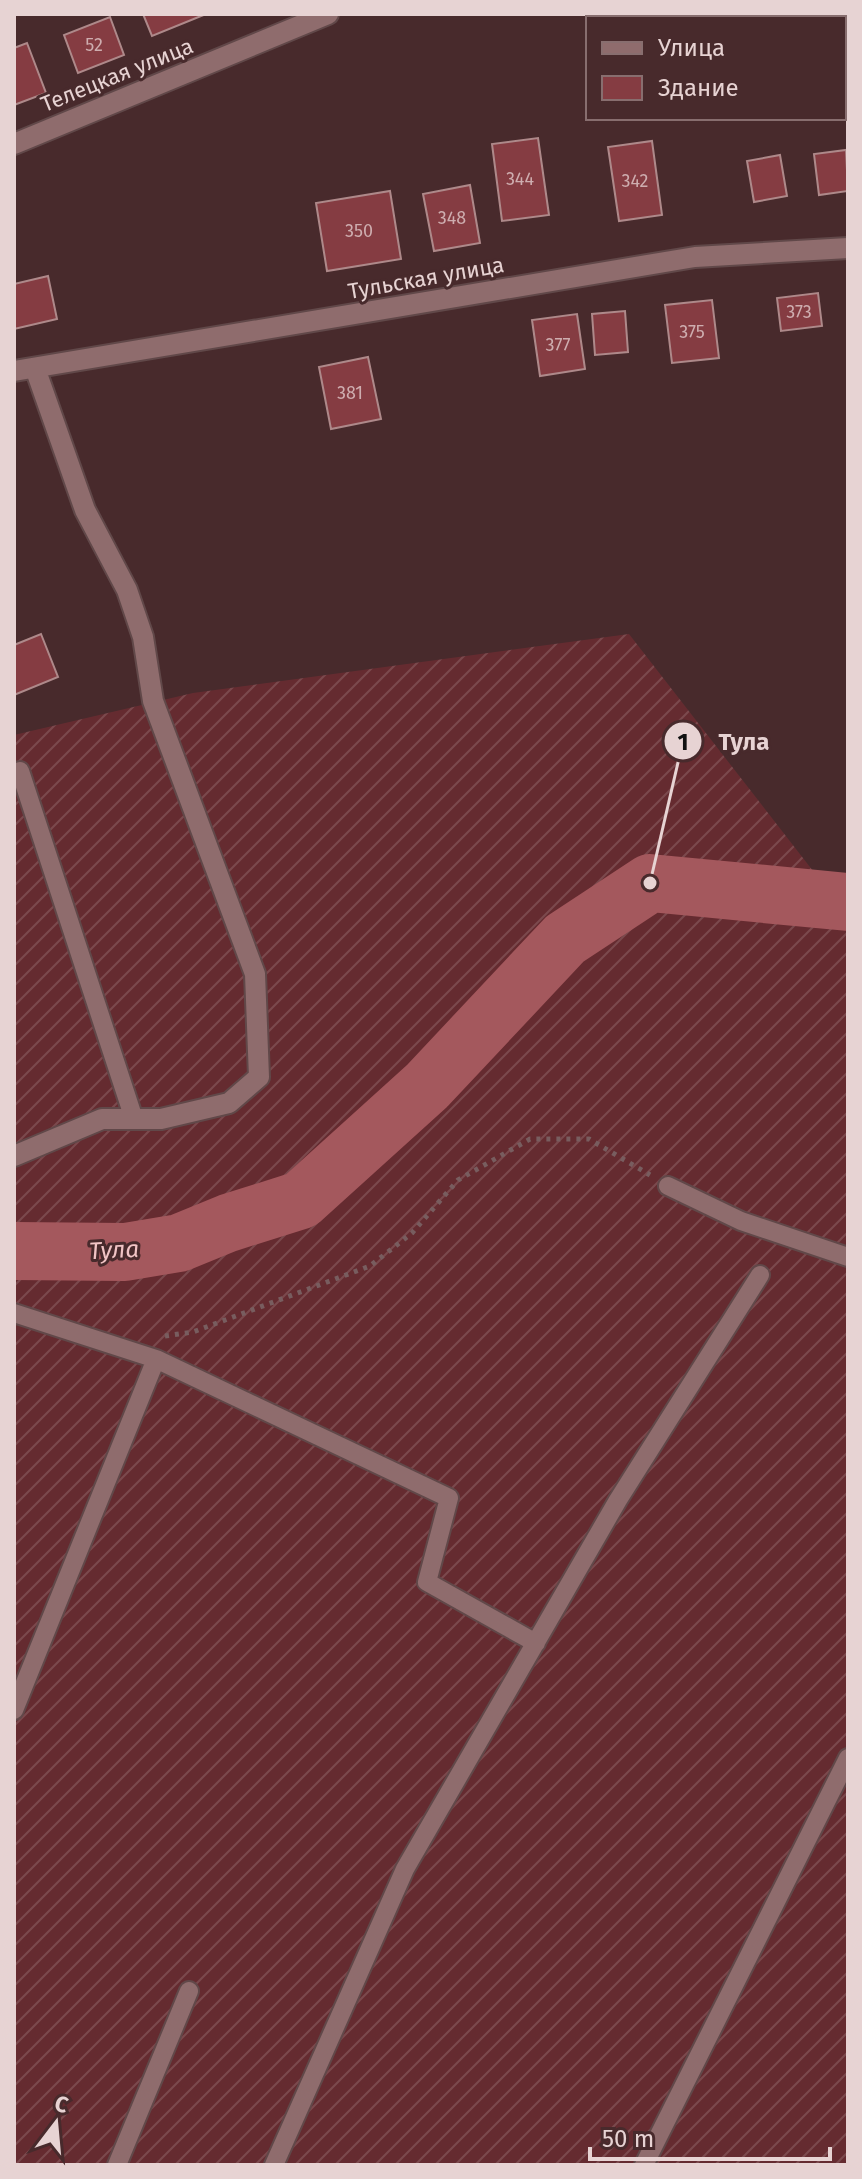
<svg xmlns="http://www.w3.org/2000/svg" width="862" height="2179" font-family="'Fira Sans',sans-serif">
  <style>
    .garden { fill: url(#garden-furrows) }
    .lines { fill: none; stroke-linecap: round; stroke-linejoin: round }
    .river { stroke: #a4585d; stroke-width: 58 }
    .building { fill: #853c42; stroke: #ae898a; stroke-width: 2 }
    .lane-casing { stroke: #614849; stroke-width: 22 }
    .street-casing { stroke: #614849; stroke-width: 24 }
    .path { stroke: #785d5f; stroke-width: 5; stroke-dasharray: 4 6; stroke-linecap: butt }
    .lane { stroke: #8f6c6d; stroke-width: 18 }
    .street { stroke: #8f6c6d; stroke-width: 20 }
    .labels { text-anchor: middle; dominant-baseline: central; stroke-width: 6; stroke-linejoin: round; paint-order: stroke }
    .number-label { font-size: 18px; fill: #ceadaf }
    .street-label { font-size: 22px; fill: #e7d3d3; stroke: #482a2c }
    .water-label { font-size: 24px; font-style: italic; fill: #f1c4c5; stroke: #482a2c }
    .leader { fill: none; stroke: #e7d3d3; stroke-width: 3 }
    .callout-dot { fill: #e7d3d3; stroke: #482a2c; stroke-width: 3 }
    .mark-label { font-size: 24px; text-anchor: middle; font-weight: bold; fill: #111 }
    .callout-label { font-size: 24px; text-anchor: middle; font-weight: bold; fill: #e7d3d3; stroke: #482a2c; stroke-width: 6; stroke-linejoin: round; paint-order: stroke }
  </style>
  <defs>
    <pattern id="garden-furrows" width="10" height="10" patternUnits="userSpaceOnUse" patternTransform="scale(2)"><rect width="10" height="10" fill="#652b30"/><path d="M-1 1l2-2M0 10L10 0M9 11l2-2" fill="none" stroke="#7b494d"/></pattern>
  </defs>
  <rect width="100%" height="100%" fill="#482a2c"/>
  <!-- garden -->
  <path class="garden" d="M629 634 848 916V2165H14V735L193 693Z"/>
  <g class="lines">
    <!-- river -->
    <path class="river" d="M14 1251 125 1252 179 1243 228 1223 301 1200 427 1086 565 939 650 883 848 902"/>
  </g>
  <!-- building -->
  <path class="building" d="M143 14H206L152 36Z
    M110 17 124 55 78 73 64 35Z
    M27 43 46 93 14 105V48Z
    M538 138 549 215 502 221 492 144Z
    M652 141 662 215 619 221 608 147Z
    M846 150 848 191 819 195 814 154Z
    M780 155 787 196 754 202 747 161Z
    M470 185 480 243 434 251 423 194Z
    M390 191 401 259 327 271 316 203Z
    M48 276 57 319 14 329V284Z
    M818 293 822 326 781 331 777 298Z
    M712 300 719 358 672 363 665 305Z
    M625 311 628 352 595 355 592 314Z
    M577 314 585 369 540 376 532 320Z
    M368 357 381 419 331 429 319 367Z
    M41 634 58 677 14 695V645Z"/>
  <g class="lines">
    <defs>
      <path id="lane" d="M20 771 134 1119
        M668 1186 741 1221 848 1257
        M14 1313 156 1359 449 1498 427 1582 536 1643
        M14 1710 156 1359
        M117 2165 189 1991
        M274 2165 405 1869 618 1500 760 1275
        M644 2165 848 1758"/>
      <path id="street" d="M14 144 328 14
        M14 371 695 257 848 248
        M14 1156 102 1119H161L229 1103 259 1077 255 974 153 701 143 637 127 590 85 510 35 368"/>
    </defs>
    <!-- lane casing -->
    <use href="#lane" class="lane-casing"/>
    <!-- street casing -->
    <use href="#street" class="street-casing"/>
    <!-- path -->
    <path class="path" d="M165 1336 193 1332 370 1266 412 1233 458 1180 530 1139H589L650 1175"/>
    <!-- lane -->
    <use href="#lane" class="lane"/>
    <!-- street -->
    <use href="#street" class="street"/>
  </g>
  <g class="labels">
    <!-- number labels -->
    <g class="number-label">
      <text x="94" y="45">52</text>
      <text x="520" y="179">344</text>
      <text x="635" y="181">342</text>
      <text x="452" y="218">348</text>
      <text x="359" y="231">350</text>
      <text x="799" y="312">373</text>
      <text x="692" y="332">375</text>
      <text x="558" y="345">377</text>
      <text x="350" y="393">381</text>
    </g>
    <!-- street labels -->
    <g class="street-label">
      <text transform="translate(117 75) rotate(-22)">Телецкая улица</text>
      <text transform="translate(426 278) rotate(-10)">Тульская улица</text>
    </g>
    <!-- water labels -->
    <g class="water-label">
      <text transform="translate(114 1250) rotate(-3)">Тула</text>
    </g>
  </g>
  <!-- callouts -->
  <path class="leader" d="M650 883L683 741"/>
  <g class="callout-dot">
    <circle cx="650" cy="883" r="8"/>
    <circle cx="683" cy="741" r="20"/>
  </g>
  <g class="mark-label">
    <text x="683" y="750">1</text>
  </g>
  <g class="callout-label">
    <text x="744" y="750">Тула</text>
  </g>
  <!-- border -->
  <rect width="862" height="2179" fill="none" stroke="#e7d3d3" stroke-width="32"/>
  <!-- legend -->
  <rect x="586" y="16" width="260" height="104" fill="#482a2c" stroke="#886e6f" stroke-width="2"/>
  <rect x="602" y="42" width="40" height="12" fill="#8f6c6d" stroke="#886e6f" stroke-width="2"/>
  <text x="658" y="56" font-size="24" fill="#e7d3d3">Улица</text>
  <rect x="602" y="76" width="40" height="24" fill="#853c42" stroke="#886e6f" stroke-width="2"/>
  <text x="658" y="96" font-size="24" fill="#e7d3d3">Здание</text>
  <!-- north arrow -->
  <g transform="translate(56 2123) rotate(16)" stroke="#482a2c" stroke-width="6" paint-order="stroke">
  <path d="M0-6L14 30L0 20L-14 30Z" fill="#e7d3d3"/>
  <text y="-12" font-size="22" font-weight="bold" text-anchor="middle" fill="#e7d3d3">С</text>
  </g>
  <!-- scale -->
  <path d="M590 2147v12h240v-12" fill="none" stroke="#e7d3d3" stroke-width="4"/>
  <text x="602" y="2147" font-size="24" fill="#e7d3d3" stroke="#482a2c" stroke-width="6" paint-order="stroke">50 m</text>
</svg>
